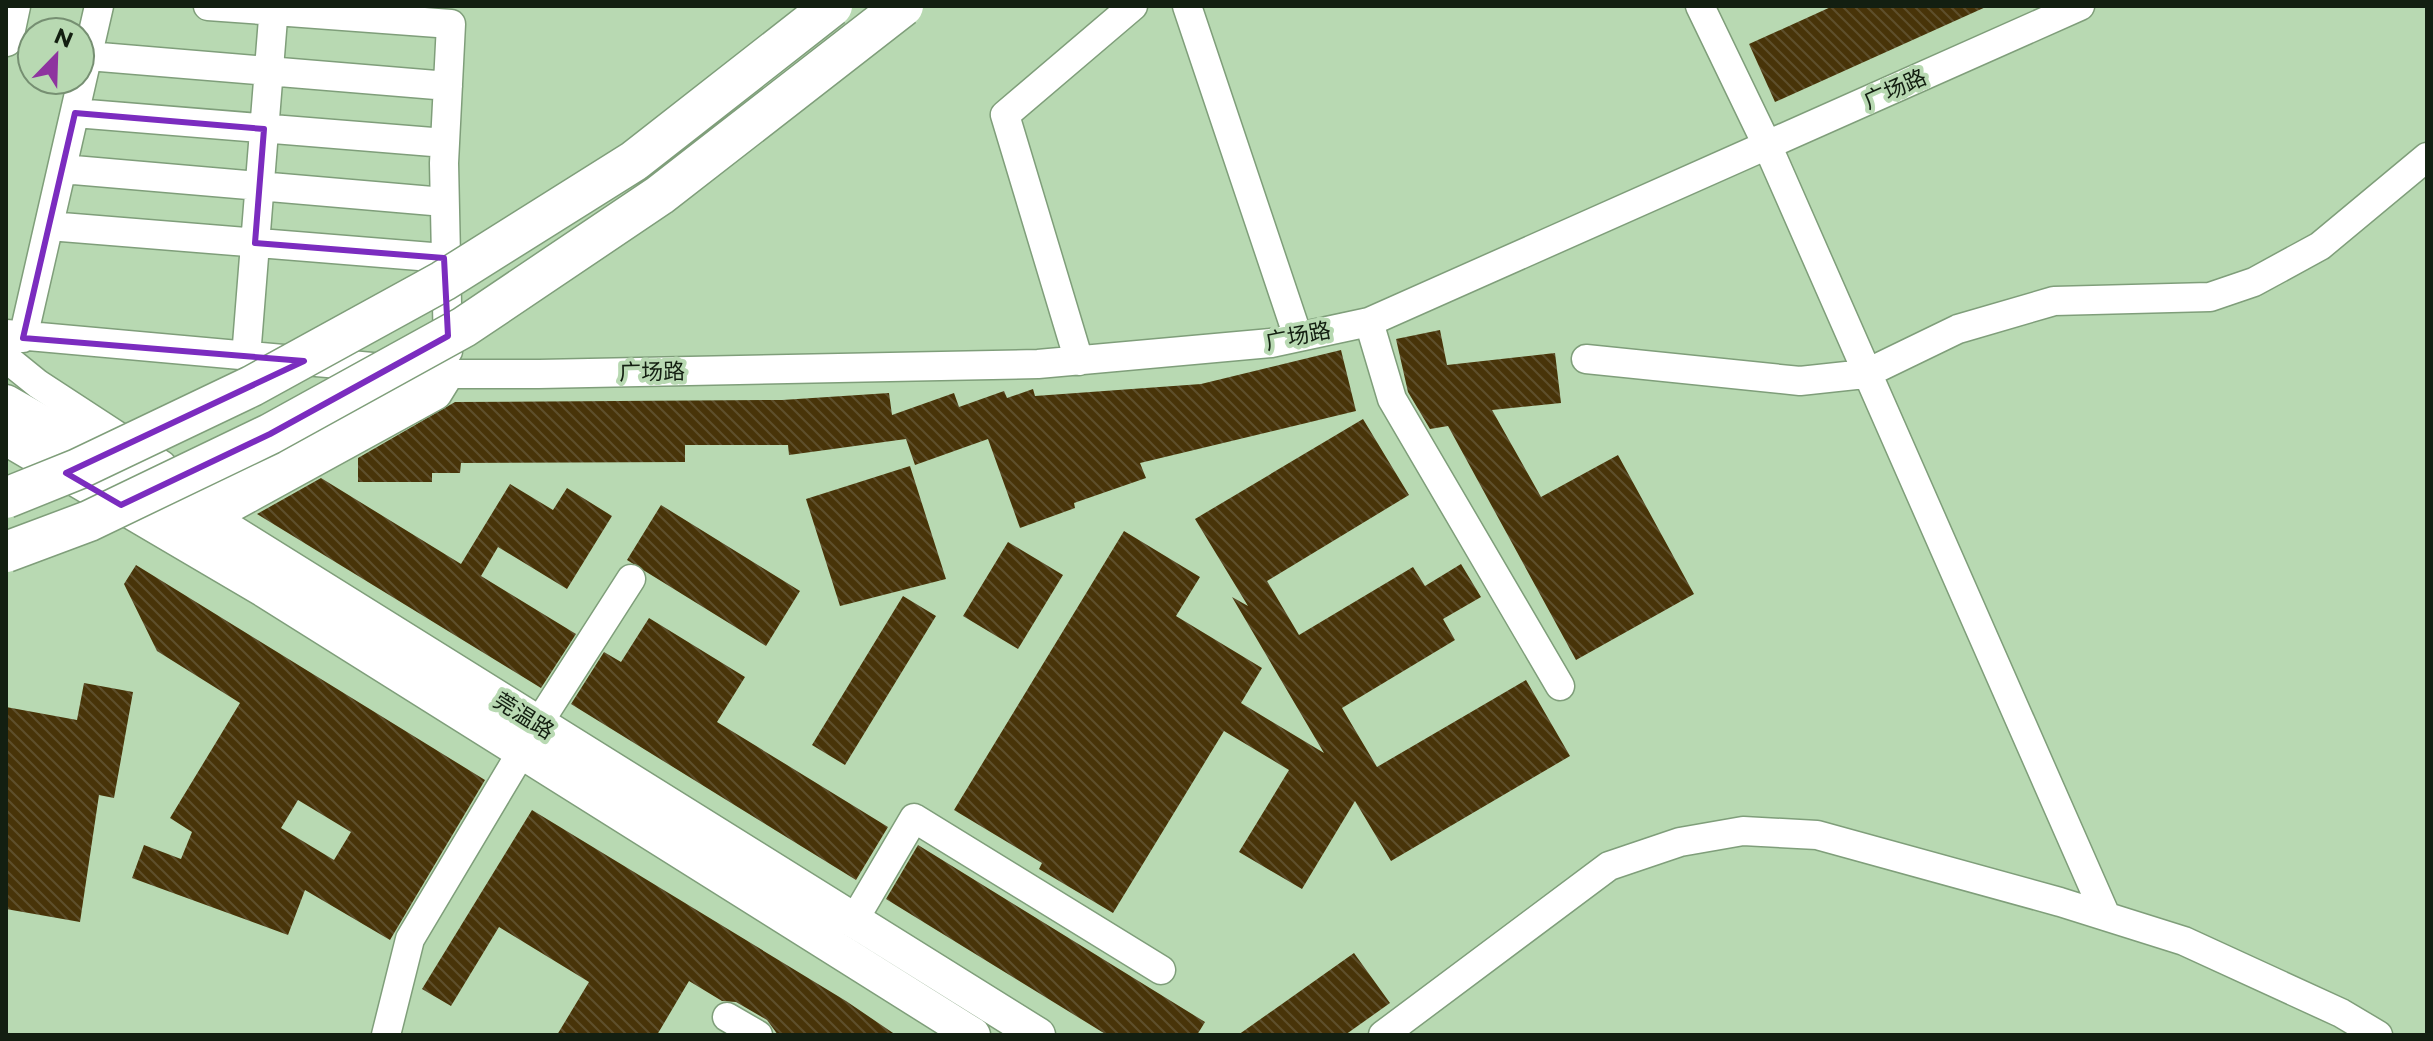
<svg xmlns="http://www.w3.org/2000/svg" width="2433" height="1041" font-family="Montserrat,'Noto Sans SC',sans-serif">
  <style>
    .building { fill: url(#building-back-hatch); fill-rule: evenodd }
    .lines { fill: none; stroke-linecap: round; stroke-linejoin: round }
    .minor-casing { stroke: #7f9e7a; stroke-width: 31 }
    .major-casing { stroke: #7f9e7a; stroke-width: 37 }
    .minor { stroke: #fff; stroke-width: 28 }
    .major { stroke: #fff; stroke-width: 34 }
    .highway-bridge-casing { stroke: #7f9e7a; stroke-width: 43; stroke-linecap: butt }
    .highway-bridge { stroke: #fff; stroke-width: 40 }
    .marked { fill: none; stroke: #7b2cbf; stroke-width: 6; stroke-linejoin: round }
    .labels { text-anchor: middle; dominant-baseline: central; stroke-width: 8; stroke-linejoin: round; paint-order: stroke }
    .street-label { font-size: 22px; fill: #131f11; stroke: #b8d9b2 }
  </style>
  <defs>
    <pattern id="building-back-hatch" width="6" height="6" patternUnits="userSpaceOnUse" patternTransform="scale(2)"><rect width="6" height="6" fill="#483409"/><path d="M-1 5l2 2M0 0l6 6M5-1l2 2" fill="none" stroke="#5e4f2c"/></pattern>
  </defs>
  <rect width="100%" height="100%" fill="#b8d9b2"/>
  <!-- building -->
  <path class="building" d="M1833 6H1988L1775 102 1749 44Z
    M1440 330 1447 365 1555 353 1561 403 1492 410 1541 497 1618 455 1694 594 1576 660 1448 426 1430 429 1408 392 1396 339Z
    M1341 350 1356 411 1140 463 1146 478 1074 503 1075 508 1020 528 988 439 915 465 906 439 789 455 788 445H685V462L461 463 460 473H432V482H358V458L455 402 782 400 889 393 892 415 954 393 959 407 1004 391 1007 398 1033 389 1035 396 1201 384Z
    M1363 419 1409 495 1267 581 1299 635 1413 567 1425 586 1461 564 1481 597 1443 619 1455 640 1342 708 1377 767 1526 680 1570 756 1391 861 1355 801 1302 889 1239 852 1289 770 1224 731 1113 913 1039 869 1042 863 954 810 1124 531 1200 577 1176 616 1262 668 1241 703 1324 753 1232 597 1248 606 1195 519Z
    M910 466 946 579 840 606 806 499Z
    M321 478 461 564 510 484 553 510 567 488 612 516 567 589 498 547 481 576 576 634 541 688 257 514Z
    M661 505 800 591 766 646 627 560Z
    M1008 542 1063 575 1018 649 963 616Z
    M136 565 485 780 390 940 305 890 288 935 132 878 144 845 181 859 192 832 170 818 240 703 157 651 124 584ZM298 800 351 832 334 860 281 828Z
    M903 596 936 616 845 765 812 745Z
    M649 618 745 677 717 722 888 827 856 880 571 704 604 652 621 662Z
    M84 683 133 692 114 798 99 795 80 922 6 909V707L77 720Z
    M532 810 846 1001 896 1035H778L767 1020 736 1002 722 1001 689 981 657 1035H557L589 982 499 927 451 1006 422 989Z
    M918 845 1205 1022 1197 1035H1107L886 899Z
    M1354 953 1390 1003 1345 1035H1238Z"/>
  <g class="lines">
    <defs>
      <path id="minor" d="M208 6 451 24 444 163 448 351
        M1187 6 1298 337
        M1700 6 1768 147 2106 916
        M88 56 448 86
        M75 113 445 143
        M62 169 444 202
        M49 226 444 258
        M1369 322 1392 399 1560 686
        M6 334 450 374H539L1038 364 1271 343 1369 322 2080 6
        M23 338 99 6
        M246 357 274 6
        M6 358 38 384 162 465 184 495
        M1586 359 1800 381 1865 374 1958 329 2054 301 2210 297 2254 282 2320 246 2427 157
        M1079 361 1005 115 1133 6
        M450 374 437 395 211 519 186 544 194 509Z
        M538 724 631 579
        M854 920 914 818 1161 970
        M727 1017 758 1035
        M386 1035 410 939 521 753
        M1383 1035 1609 866 1680 842 1743 831 1817 835 2060 902 2184 941 2341 1013 2378 1035"/>
      <path id="major" d="M6 39 13 6
        M6 402 211 519 1038 1035
        M6 438 266 591 973 1035"/>
    </defs>
    <!-- minor casing -->
    <use href="#minor" class="minor-casing"/>
    <!-- major casing -->
    <use href="#major" class="major-casing"/>
    <!-- minor -->
    <use href="#minor" class="minor"/>
    <!-- major -->
    <use href="#major" class="major"/>
    <defs>
      <path id="highway-bridge" d="M6 498 78 469 252 386 443 281 634 161 832 6
        M6 552 89 521 270 434 464 327 660 195 903 6"/>
    </defs>
    <!-- highway-bridge casing -->
    <use href="#highway-bridge" class="highway-bridge-casing"/>
    <!-- highway-bridge -->
    <use href="#highway-bridge" class="highway-bridge"/>
  </g>
  <!-- marked area -->
  <path class="marked" d="M75 113 264 129 255 243 444 258 448 336 270 434 121 505 66 473 304 361 23 338Z"/>
  <g class="labels">
    <!-- street labels -->
    <g class="street-label">
      <text transform="translate(1895 89) rotate(-24)">广场路</text>
      <text transform="translate(1298 336) rotate(-11)">广场路</text>
      <text transform="translate(652 372) rotate(-1)">广场路</text>
      <text transform="translate(524 716) rotate(32)">莞温路</text>
    </g>
  </g>
  <!-- border -->
  <rect width="2433" height="1041" fill="none" stroke="#131f11" stroke-width="16"/>
  <!-- north arrow -->
  <g transform="translate(56 56) rotate(23)"><circle r="38" fill="#b8d9b2" stroke="#768f72" stroke-width="2"/>
  <path d="M0-6L14 30L0 20L-14 30Z" fill="#8e349f"/>
  <text y="-12" font-size="22" font-weight="bold" text-anchor="middle" fill="#131f11">N</text>
  </g>
</svg>
